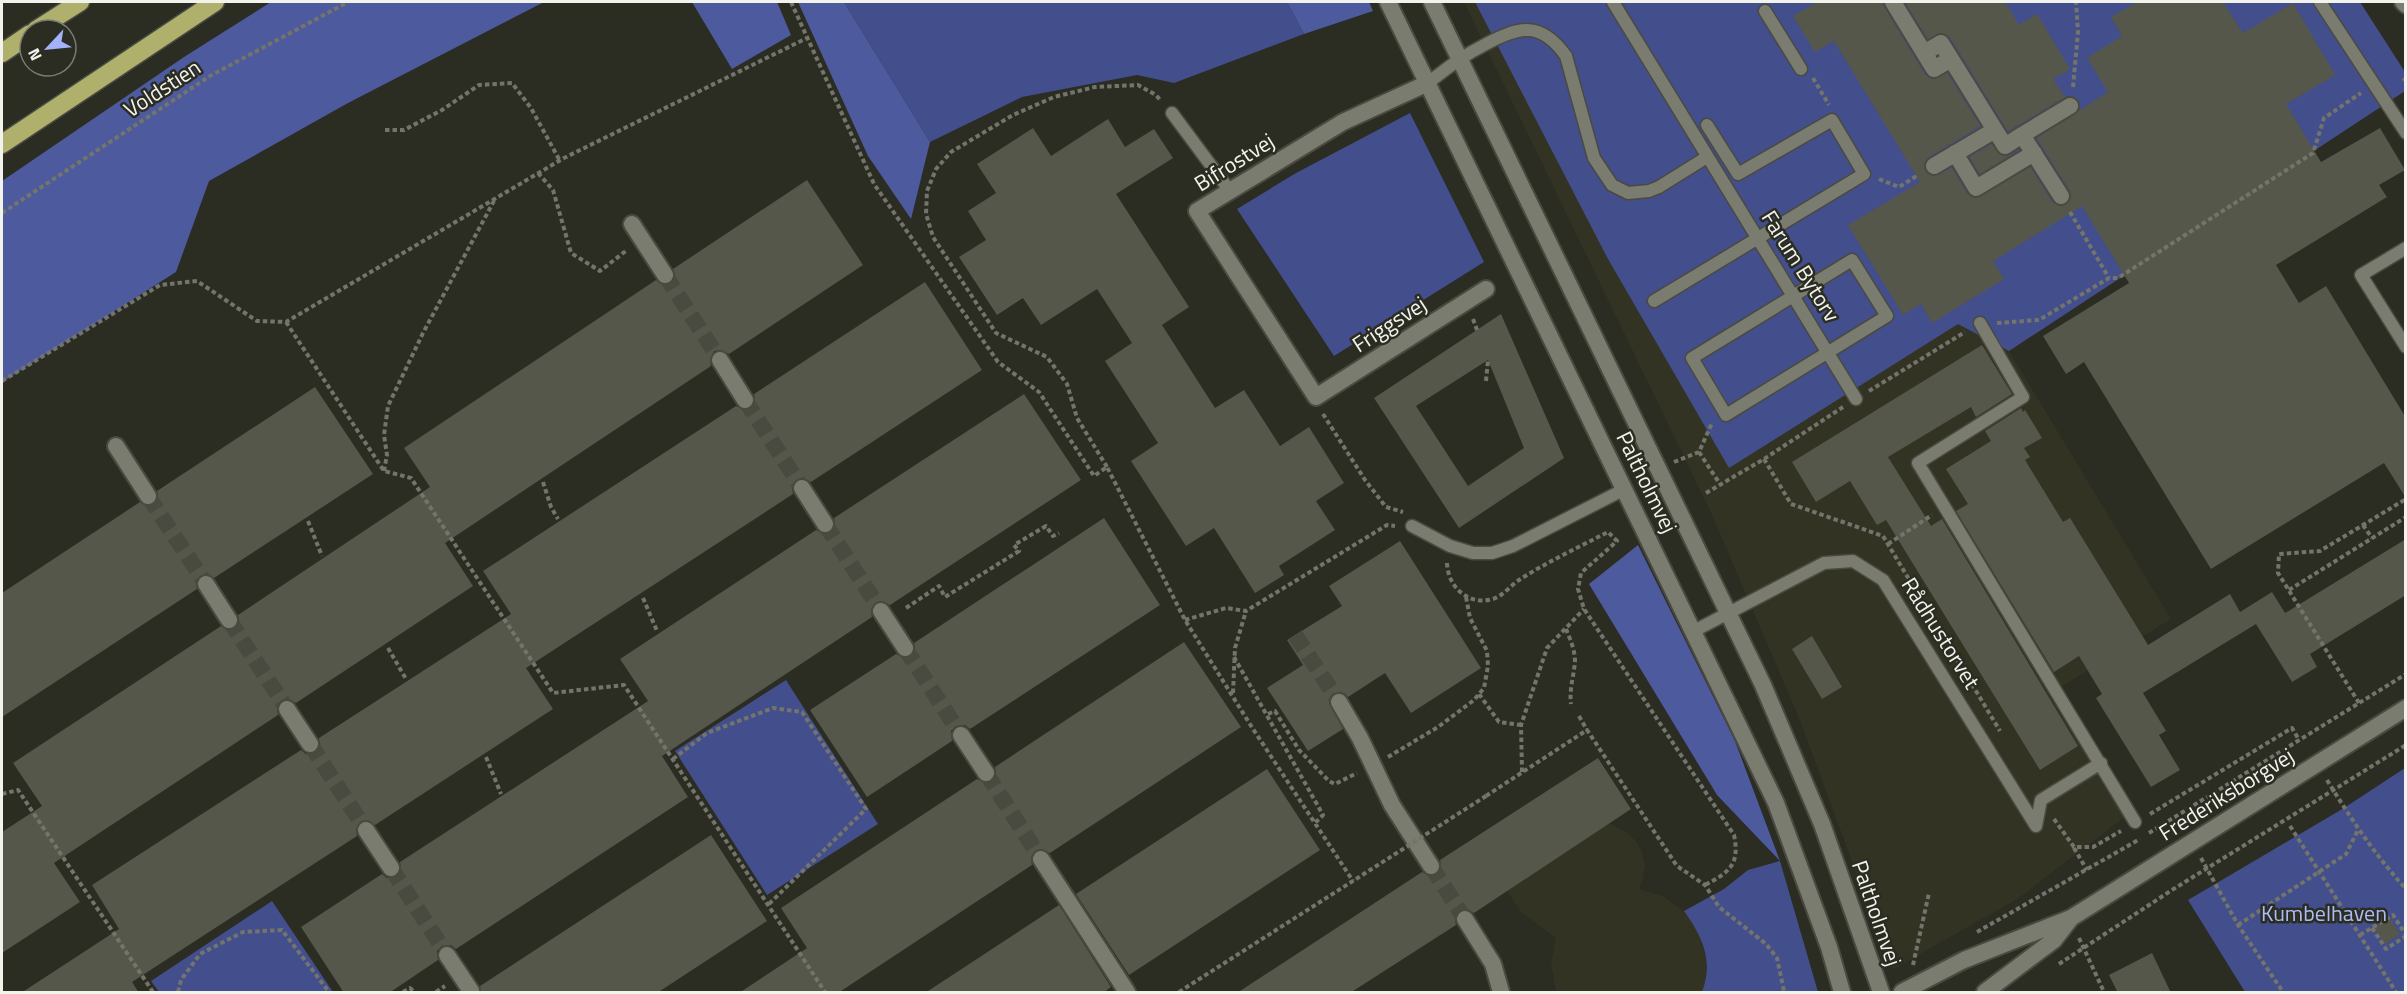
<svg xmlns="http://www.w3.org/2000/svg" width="2407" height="994" font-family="'Titillium Web',sans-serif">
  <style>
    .built { fill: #333323 }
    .green { fill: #434e8c }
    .forest { fill: #4d5a9e }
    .building { fill: #56574b; fill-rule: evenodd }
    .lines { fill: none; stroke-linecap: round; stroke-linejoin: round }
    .minor-tunnel { stroke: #494a40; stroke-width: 16; stroke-dasharray: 16 8; stroke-linecap: butt }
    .service-casing { stroke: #4a4a41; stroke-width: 15 }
    .pedestrian-casing { stroke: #4a4a41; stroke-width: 20 }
    .minor-casing { stroke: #4a4a41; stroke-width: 20 }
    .tertiary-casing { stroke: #4a4a41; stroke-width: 20 }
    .motorway-casing { stroke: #4a4a41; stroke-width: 21 }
    .path { stroke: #73746b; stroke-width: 4; stroke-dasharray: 4.5 3; stroke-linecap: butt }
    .service { stroke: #7b7c70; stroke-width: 12 }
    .pedestrian { stroke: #7b7c70; stroke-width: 16 }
    .minor { stroke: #7b7c70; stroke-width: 16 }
    .tertiary { stroke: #7b7c70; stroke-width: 16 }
    .motorway { stroke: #aeb06c; stroke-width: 18 }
    .path-bridge { stroke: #73746b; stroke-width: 4; stroke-dasharray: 4.5 3; stroke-linecap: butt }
    .labels { text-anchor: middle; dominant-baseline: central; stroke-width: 5; stroke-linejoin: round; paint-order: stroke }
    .street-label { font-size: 22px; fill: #f3f3ed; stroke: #2b2c22 }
    .park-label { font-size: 22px; fill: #aebcf6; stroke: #2b2c22 }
  </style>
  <rect width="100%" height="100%" fill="#2b2c22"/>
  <!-- built -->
  <path class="built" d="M1464 2H2360L2405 72V91L2009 351 2171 619 2061 687 2134 810 2019 898 1892 970 1801 723 1713 517Z
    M1609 823 1626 832 1636 841 1642 852 1645 865 1643 878 1639 889 1663 896 1684 911 1699 932 1706 957V983L1702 992H1556L1551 963 1556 938 1521 912 1507 891Z"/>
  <!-- green -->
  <path class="green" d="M844 2H1287L1304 34 1174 83 1137 75 1022 97 930 142Z
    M1475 2H2360L2405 72V91L2009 351 1958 324 1729 468 1608 259Z
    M1410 113 1484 262 1334 356 1237 209 1296 173Z
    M786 680 878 824 767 895 675 751Z
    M2405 768V992H2245L2188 900 2344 808Z
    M1780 861 1818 992H1702C1714 961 1702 936 1684 911L1724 889 1748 870Z
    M272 901 333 992H159L151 981Z"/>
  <!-- forest -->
  <path class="forest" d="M271 2H544L348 103 209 181 176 272 2 382V181L184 57Z
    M692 2H777L791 35 732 69Z
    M798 2H844L930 142 911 219 868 156Z
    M1287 2H1369L1373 11 1304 34Z
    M1638 545 1735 741 1780 861 1717 795 1589 584Z"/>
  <!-- building -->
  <path class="building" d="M1817 2H1883L1884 7 1925 75 1935 79 1947 73 1980 126 1928 157 1924 166 1928 175H1939L1952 168 1967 194 1977 198 2030 167 2052 202 2061 206 2070 201V191L2037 138 2108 92 2087 58 2122 36 2111 17 2137 2H2223L2243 33 2293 3 2335 75 2286 104 2321 162 2380 128 2405 170 2379 185 2387 197 2276 265 2299 303 2326 286 2406 418V498L2384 463 2211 569 2084 362 2066 374 2043 336 2129 283 2082 206 1993 261 2004 279 1932 323 1921 304 1903 315 1848 225 1920 182 1834 41 1815 52 1793 16Z
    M1905 2H2005L2019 25 2037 14 2070 69 2053 79 2065 97 2008 131 1950 37 1940 33 1928 39Z
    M1108 119 1125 147 1154 129 1173 158 1116 194 1189 307 1162 325 1215 408 1244 390 1280 446 1309 427 1344 483 1316 501 1335 530 1279 566 1284 575 1255 593 1214 528 1186 546 1131 461 1158 443 1105 361 1132 343 1097 289 1041 325 1023 298 997 315 959 257 986 240 968 211 996 193 977 164 1033 128 1051 156Z
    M1992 144 2000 155H2011L1980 174 1970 157Z
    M807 180 863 265 729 354 720 350 714 351 710 360 711 366 445 543 473 586 296 703 287 699 281 701 277 709 278 715 54 863 80 902 2 953V832L42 806 13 763 221 626 229 630 235 628 239 620 238 615 430 487 404 448 656 280 665 285 671 283 675 275 673 269Z
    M925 282 982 370 811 482 802 478 796 480 792 488 793 494 526 668 553 709 375 825 366 820 360 822 356 830 357 836 132 982 139 993H21L119 929 92 885 301 750 306 754 315 753 320 748 319 738 511 614 483 571 736 406 745 410 751 409 755 400 754 394Z
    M1501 314 1564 458 1459 528 1374 398ZM1488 360 1524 448 1468 486 1416 406Z
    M1982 345 2012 394 1976 417 1971 407 1888 457 1931 526 1942 519 2078 746 2040 770 1886 520 1877 525 1850 481 1816 502 1792 462Z
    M315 387 373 474 214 578 206 574 200 576 196 584 197 589 2 717V593L140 502 148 506 154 504 158 496 157 491Z
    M1024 394 1081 480 890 605 881 601 875 603 871 611 872 617 662 756 688 797 456 949 451 945 442 946 437 951 438 960 389 993H344L301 927 382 874 387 878 396 877 401 872 400 862 648 701 620 659 816 530 825 534 831 532 835 524 834 518Z
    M2021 408 2023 412 2025 410 2042 438 2024 448 2030 457 2025 460 2063 522 2070 518 2148 645 2230 594 2240 612 2272 592 2285 613 2406 539V595L2310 654 2317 667 2292 682 2256 624 2143 693 2166 731 2159 735 2180 770 2151 787 2096 698 2102 694 2079 656 2054 672 1956 511 1968 504 1946 469 1991 441 1985 431Z
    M1104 518 1160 605 970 729 965 725 956 726 951 731 952 741 867 797 810 710 896 654 905 658 911 656 915 648 914 643Z
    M1400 541 1481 668 1411 713 1385 673 1348 697 1344 693H1334L1330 697 1329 703 1343 729 1308 751 1267 688 1303 665 1287 640 1342 606 1329 586Z
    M1812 636 1842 687 1822 699 1792 649Z
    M1184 642 1241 727 1050 853 1041 849 1035 851 1031 859 1032 865 838 993H739L807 948 781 908 977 779 986 783 992 781 996 773 995 767Z
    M1598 758 1631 809 1474 913 1465 909 1459 910 1455 919 1456 925 1350 993H1237L1422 872 1431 876 1437 874 1441 866 1440 860Z
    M1267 769 1320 850 1129 975 1076 894Z
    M711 835 767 921 657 993H481L480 986Z
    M1059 905 1111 987 1103 993H925Z
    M2390 918 2400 934 2385 944 2374 928Z
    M2152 953 2171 993H2118L2109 975Z"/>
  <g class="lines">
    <!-- minor-tunnel -->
    <path class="minor-tunnel" d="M665 275 720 360
      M745 400 802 488
      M148 496 206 584
      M825 524 881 611
      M229 620 287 709
      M1295 635 1339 702
      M905 648 961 735
      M310 744 366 830
      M986 773 1041 859
      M1431 866 1465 919
      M391 868 447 955"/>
    <defs>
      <path id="service" d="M1613 2 1856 399
        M2320 2 2406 133
        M1765 11 1801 69
        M1428 83C1447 68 1464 55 1486 44 1520 26 1541 21 1566 56L1594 158 1612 185 1628 193 1649 191 1659 187 1707 157
        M1172 113 1230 191
        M2406 248 2361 275 2406 347
        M1852 260 1887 316 1726 415 1692 358Z
        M1654 301 1864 174 1832 120 1738 174 1707 125
        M1980 323 2023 397 1918 463 2135 822
        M1412 526 1450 546 1473 553H1492L1513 546 1625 489
        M1694 631 1824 563 1853 561 1883 580 2036 826
        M2036 826 2041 800 2101 763"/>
      <path id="pedestrian" d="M1893 2 1934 69 1951 59 1995 130 1934 166
        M1924 53 1941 43 1951 59
        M1995 130 2005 146 2022 135
        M1955 153 1976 188 2034 153
        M2061 196 2022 135 2070 106"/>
      <path id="minor" d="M1428 83 1343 122 1197 211 1316 397 1486 289
        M632 224 665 275
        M720 360 745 400
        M116 446 148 496
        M802 488 825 524
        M206 584 229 620
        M881 611 905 648
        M1339 702 1360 738 1392 805 1431 866
        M287 709 310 744
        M961 735 986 773
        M366 830 391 868
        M1041 859 1127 992
        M1465 919 1493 964 1501 992
        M447 955 471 991"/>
      <path id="tertiary" d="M1388 2 1776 803 1829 947 1842 992
        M1432 2 1763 685 1822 824 1881 992
        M2403 2 2406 5
        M1902 992 1964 960 2071 918 2406 708
        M1985 992 2054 940 2071 918"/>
      <path id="motorway" d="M36 30 80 2
        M2 53 30 34
        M2 144 215 2"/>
    </defs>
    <!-- service casing -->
    <use href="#service" class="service-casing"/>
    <!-- pedestrian casing -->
    <use href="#pedestrian" class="pedestrian-casing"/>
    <!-- minor casing -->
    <use href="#minor" class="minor-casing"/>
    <!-- tertiary casing -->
    <use href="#tertiary" class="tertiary-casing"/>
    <!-- motorway casing -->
    <use href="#motorway" class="motorway-casing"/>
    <!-- path -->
    <path class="path" d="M791 2 874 184 998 362 1039 392 1094 476 1107 467 1185 620 1253 729 1353 881
      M1813 78 1829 105
      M2403 78 2406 81
      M2073 87 2078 32 2076 2
      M385 130H404L442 110 479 85 512 83 531 108 560 161
      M538 173 553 190 571 253 600 271 627 250
      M1879 179 1899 187 1918 175
      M2070 212 2109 278
      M2 213 210 76 348 2
      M1473 319 1477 330
      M286 322 384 471 411 478 553 693 624 685 825 992
      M1997 323 2039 320 2109 278H2118L2313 153 2324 118 2361 93
      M2 381 160 285 197 281 257 321 286 322 564 158 807 38
      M1486 381 1488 360
      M1869 391 1965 332
      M1323 414 1365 480 1386 507 1403 512
      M1699 452 1720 484
      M1764 459 1791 504 1883 536 2000 731
      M1674 462 1699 452 1712 423
      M1107 467 1077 418 1067 384 1047 357 996 333 933 237 926 214 927 191 936 169 951 152 1013 115 1054 97 1095 87 1138 85 1156 95 1161 101
      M384 471 387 455 384 435 388 406 423 333 495 199
      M543 482 551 507 558 519
      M1706 493 1764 459 1843 407
      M308 521 322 556
      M2363 525 2372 538
      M1888 544 1932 515
      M1447 563C1448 587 1468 606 1493 599 1503 596 1511 585 1519 580 1547 562 1579 547 1608 532L1617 541 1581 573 1578 589 1584 609 1734 835C1740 864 1730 872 1705 885
      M2289 590 2406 517
      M643 598 657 631
      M906 608 939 586 945 597 1019 551 1014 545 1046 526 1053 536 1059 533
      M1185 620 1226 608 1246 611 1387 525 1395 526
      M1566 629C1570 639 1575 650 1575 661 1574 676 1569 689 1571 704
      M388 648 406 679
      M1234 657 1323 815 1315 823
      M1233 693 1235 648 1246 611
      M1479 694 1499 722 1521 725
      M2359 703 2278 573 2279 554 2320 551 2406 499
      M1268 714 1275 711 1299 750 1329 781 1335 784 1357 773
      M1579 716 1587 730
      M486 757 501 794
      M1388 757 1438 727 1474 700 1484 688 1488 666 1487 651 1470 618 1466 597
      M673 759 707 733 773 708 802 712 866 809 768 905
      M1522 772 1521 725 1547 648 1584 609
      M2327 780C2351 819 2375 855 2406 889
      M2 794 18 790 153 992
      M1486 796 1587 730 1677 866 1705 885 1719 907 1766 944 1777 958 1784 991 1787 992
      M2150 814 2292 728 2299 740
      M2054 819 2074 847H2093L2121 831
      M2290 826 2396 992
      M2149 833 2406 674
      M2074 848 2087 870
      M2201 858 2238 925 2283 992
      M2238 925 2346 854 2358 830
      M2372 928 2386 949 2406 936
      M1977 932 2140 839
      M2360 935 2393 915 2406 935
      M2079 938 2104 992
      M2059 964 2172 890 2406 745
      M1913 965 1929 893
      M178 992 181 980 200 954 243 932 282 930 329 992
      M403 992 410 988 414 992
      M436 992 445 986"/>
    <!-- service -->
    <use href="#service" class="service"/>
    <!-- pedestrian -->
    <use href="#pedestrian" class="pedestrian"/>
    <!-- minor -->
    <use href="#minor" class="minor"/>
    <!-- tertiary -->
    <use href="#tertiary" class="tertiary"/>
    <!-- motorway -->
    <use href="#motorway" class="motorway"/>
    <!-- path-bridge -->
    <path class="path-bridge" d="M1179 992 1486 796"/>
  </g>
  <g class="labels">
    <!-- street labels -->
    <g class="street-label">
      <text transform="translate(162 88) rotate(-33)">Voldstien</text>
      <text transform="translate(1234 162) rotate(-32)">Bifrostvej</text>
      <text transform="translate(1801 266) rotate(58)">Farum Bytorv</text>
      <text transform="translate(1389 324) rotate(-33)">Friggsvej</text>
      <text transform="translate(1647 482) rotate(64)">Paltholmvej</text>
      <text transform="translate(1941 633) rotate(58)">Rådhustorvet</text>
      <text transform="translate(2226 794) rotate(-32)">Frederiksborgvej</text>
      <text transform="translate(1877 913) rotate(71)">Paltholmvej</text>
    </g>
    <!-- park labels -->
    <g class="park-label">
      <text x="2324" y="913">Kumbelhaven</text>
    </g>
  </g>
  <!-- border -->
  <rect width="2407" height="994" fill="none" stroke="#f3f3ed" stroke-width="6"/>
  <!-- north arrow -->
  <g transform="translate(48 48) rotate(244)"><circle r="28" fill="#2b2c22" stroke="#7b7c73" stroke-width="1.5"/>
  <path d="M0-4.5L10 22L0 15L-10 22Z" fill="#a2b2fd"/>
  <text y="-9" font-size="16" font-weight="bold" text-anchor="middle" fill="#f3f3ed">N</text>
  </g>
</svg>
